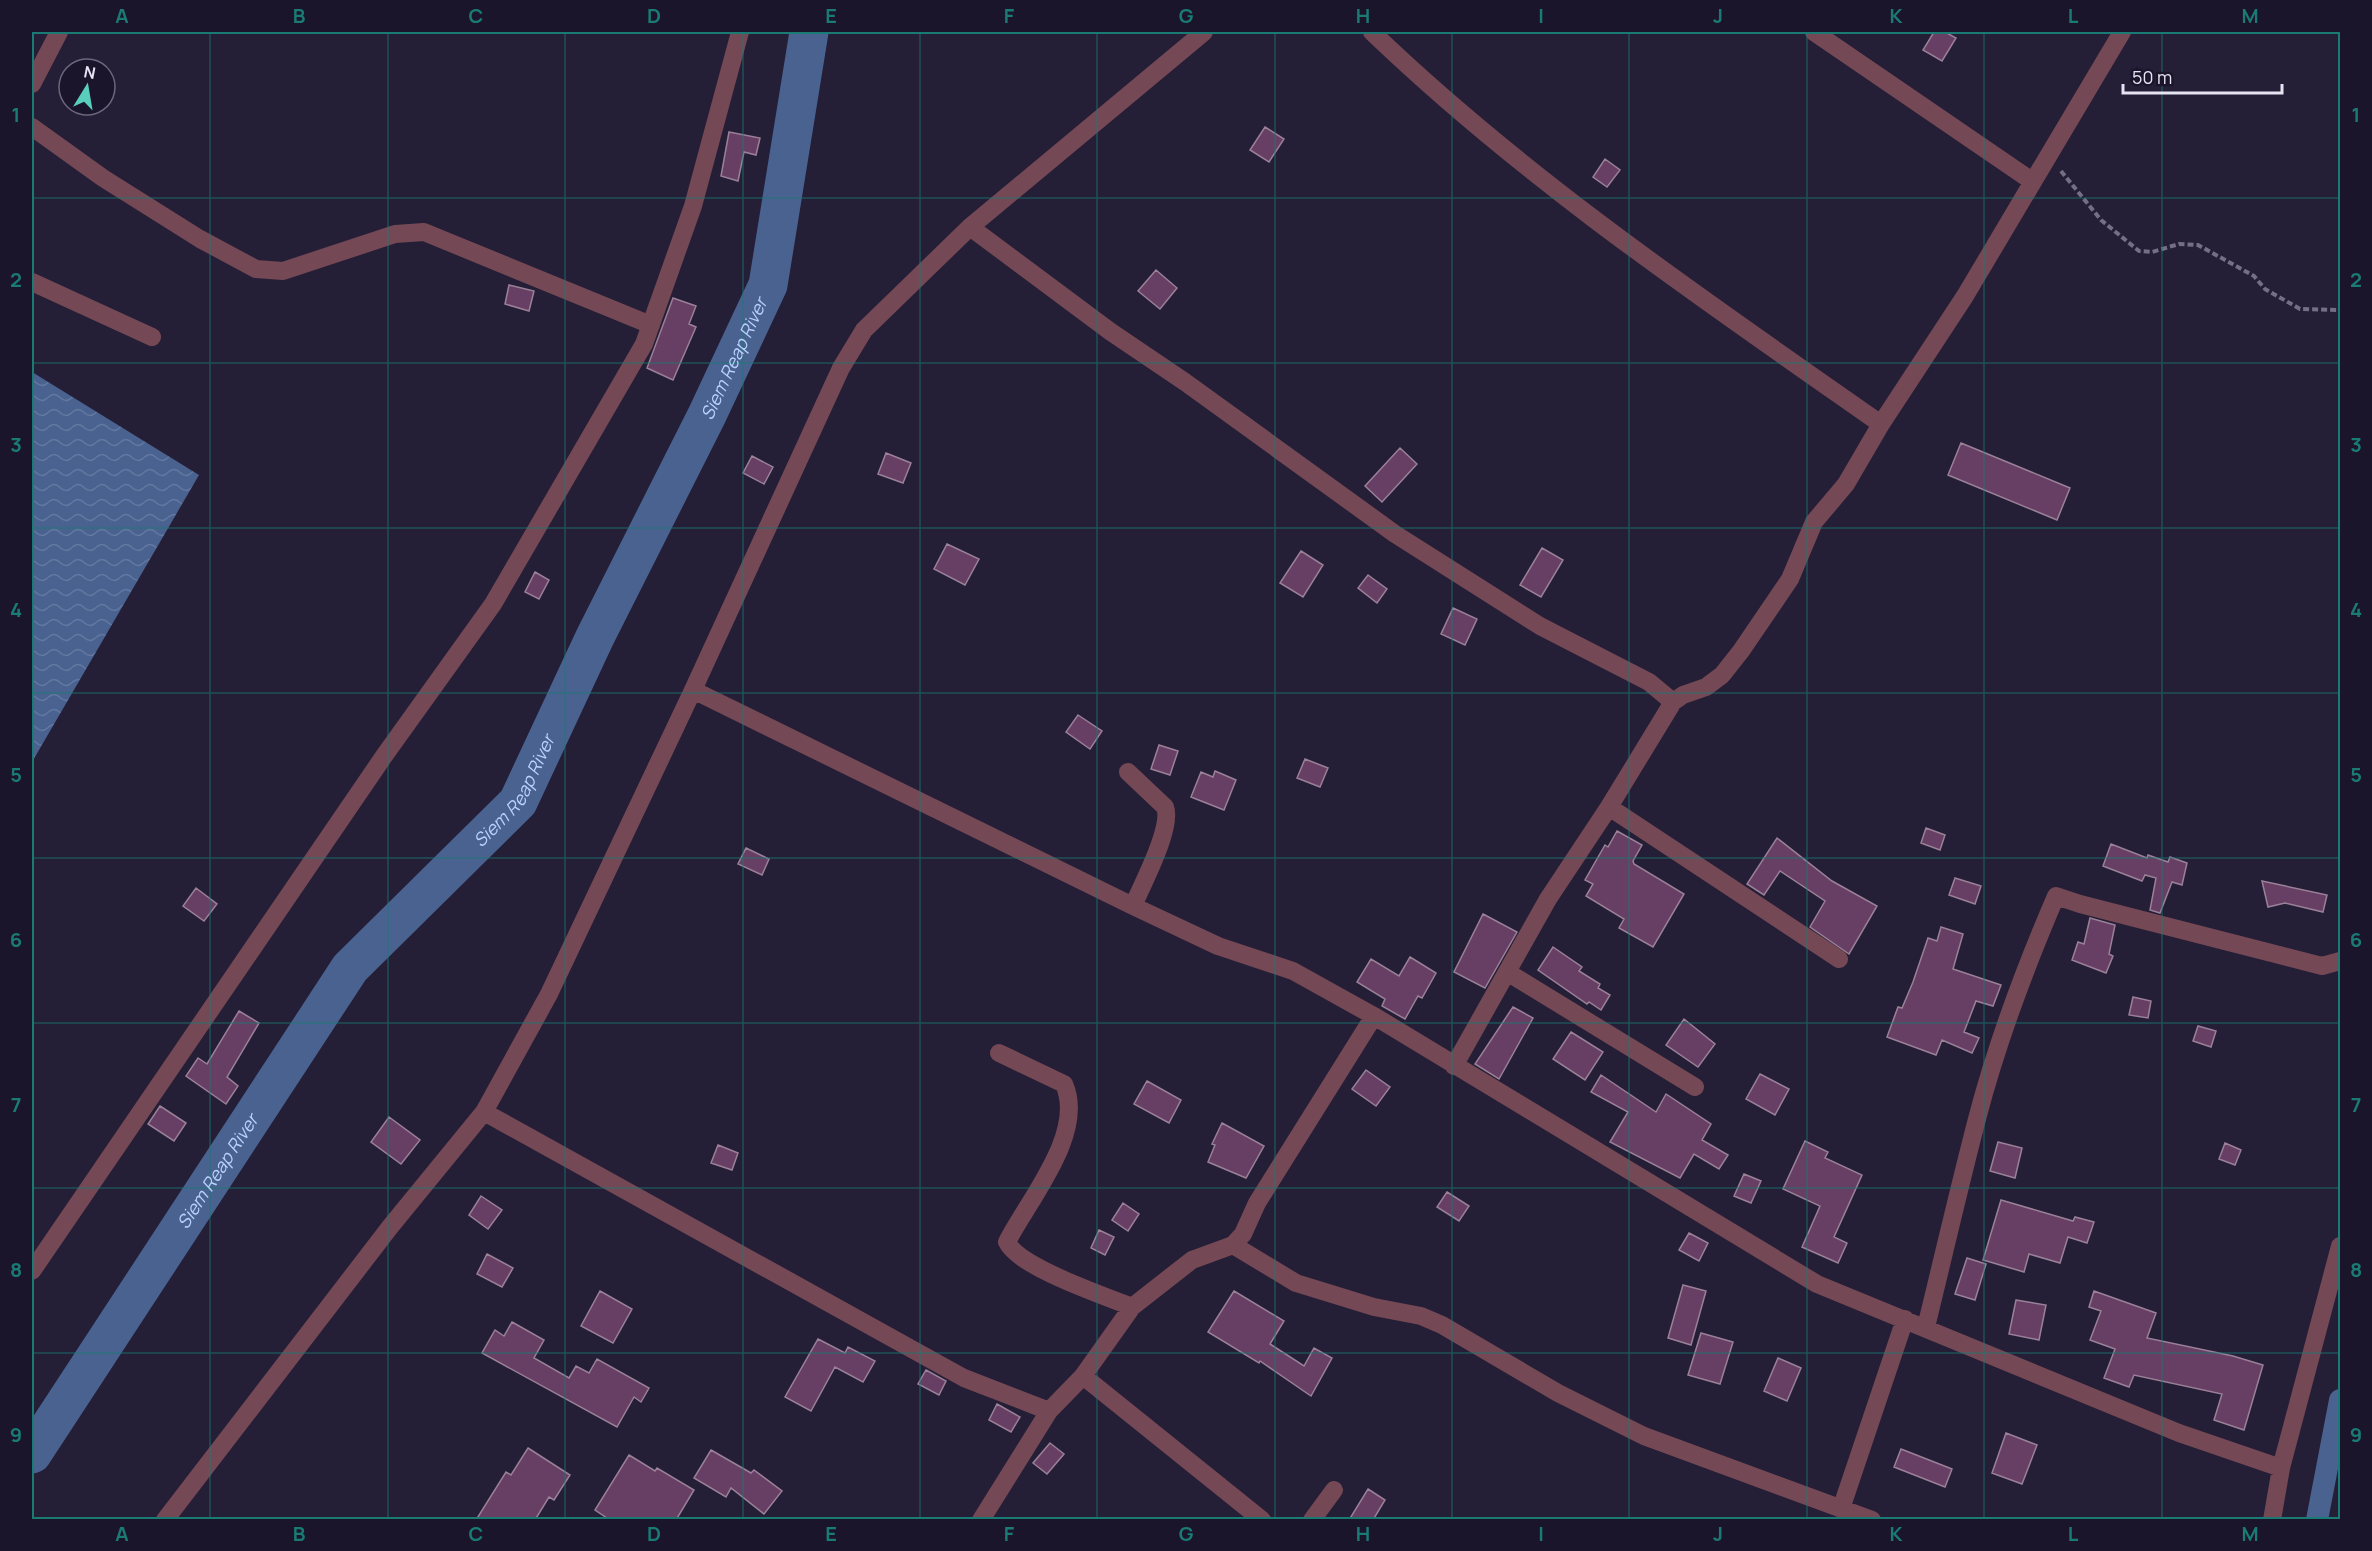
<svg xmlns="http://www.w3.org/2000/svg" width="2372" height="1551" font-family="Manrope,sans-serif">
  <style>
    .water { fill: url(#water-waves) }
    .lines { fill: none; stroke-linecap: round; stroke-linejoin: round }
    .canal { stroke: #496290; stroke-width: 22 }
    .river { stroke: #496290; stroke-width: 39 }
    .building { fill: #673e64; stroke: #9a8198; stroke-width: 1.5 }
    .path { stroke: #746f84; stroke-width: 4; stroke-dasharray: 6 3; stroke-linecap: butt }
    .street { stroke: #744854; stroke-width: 18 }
    .grid { fill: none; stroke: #1a7b75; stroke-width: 1.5; stroke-opacity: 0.55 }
    .labels { text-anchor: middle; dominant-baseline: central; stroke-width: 4.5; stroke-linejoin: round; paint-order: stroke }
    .water-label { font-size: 18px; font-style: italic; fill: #b8d1fc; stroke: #1b152c }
    .neatline { fill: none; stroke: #1a7b75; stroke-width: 2 }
    .grid-label { font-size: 20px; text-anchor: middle; font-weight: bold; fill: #1a7b75 }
  </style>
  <defs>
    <pattern id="water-waves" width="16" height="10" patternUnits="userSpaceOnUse" patternTransform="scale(1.5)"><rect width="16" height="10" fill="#496290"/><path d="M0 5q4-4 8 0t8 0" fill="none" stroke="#6378a0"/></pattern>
  </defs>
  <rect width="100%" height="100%" fill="#241e36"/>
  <!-- water -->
  <path class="water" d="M32 372 199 475 32 762Z"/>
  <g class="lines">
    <!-- canal -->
    <path class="canal" d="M2317 1520 2340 1400"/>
    <!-- river -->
    <path class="river" id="s1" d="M32 1454 350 968 518 802 595 637 707 415 768 285 809 32"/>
  </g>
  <!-- building -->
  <path class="building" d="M1934 32H1945L1956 38 1942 61 1923 50Z
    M1265 127 1284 139 1269 162 1250 150Z
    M729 132 760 138 756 155 744 152 738 181 721 176Z
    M1605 159 1620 170 1607 187 1593 177Z
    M1156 270 1177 288 1160 309 1138 291Z
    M509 285 534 291 529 311 505 304Z
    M673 298 696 306 689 324 696 327 673 380 647 368Z
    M1961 443 2070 488 2057 520 1948 475Z
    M1400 448 1417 464 1382 502 1365 486Z
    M886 453 911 463 903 483 878 474Z
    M752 456 773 467 764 484 743 473Z
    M947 544 979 559 965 585 934 569Z
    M1542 548 1563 560 1541 597 1520 585Z
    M1301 551 1323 565 1303 597 1280 583Z
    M535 572 549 580 539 599 525 592Z
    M1368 575 1387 589 1377 603 1358 588Z
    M1453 608 1477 619 1465 645 1441 634Z
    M1078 715 1102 731 1090 749 1066 732Z
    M1159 745 1178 751 1170 775 1151 769Z
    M1305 759 1328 768 1320 787 1297 778Z
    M1215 771 1236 780 1224 810 1191 797 1201 772 1213 777Z
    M1926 828 1945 835 1940 850 1921 843Z
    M1617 831 1642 845 1633 861 1634 864 1684 894 1653 947 1619 928 1624 919 1586 896 1593 884 1585 880 1605 845 1608 847Z
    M1777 838 1832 881 1877 906 1849 954 1810 927 1825 901 1780 871 1764 895 1747 884Z
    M2111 844 2147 858 2148 855 2168 862 2170 857 2187 863 2182 885 2172 882 2160 913 2150 910 2156 878 2145 875 2142 881 2103 866Z
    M746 848 769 859 762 875 738 864Z
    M1955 878 1981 886 1975 904 1949 895Z
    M2262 881 2327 895 2323 912 2285 903 2268 907Z
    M196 888 217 904 204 921 183 906Z
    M1483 914 1517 932 1485 988 1454 972Z
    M2090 918 2115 925 2109 954 2113 956 2106 973 2072 960 2078 942 2084 944Z
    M1941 927 1963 934 1953 969 2001 985 1993 1006 1976 1001 1964 1032 1979 1038 1972 1053 1942 1040 1936 1055 1887 1037 1898 1007 1902 1008 1913 982 1928 938 1937 941Z
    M1553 947 1582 967 1579 971 1600 984 1598 988 1610 995 1601 1010 1589 1002 1587 1004 1538 970Z
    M1410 957 1436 973 1422 998 1418 996 1405 1019 1382 1006 1385 999 1357 982 1371 959 1399 976Z
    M2133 997 2151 1001 2148 1018 2129 1015Z
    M1513 1007 1533 1018 1499 1079 1475 1064Z
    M239 1011 259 1023 227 1077 238 1086 226 1104 186 1076 198 1058 207 1064Z
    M1684 1019 1715 1044 1698 1067 1666 1045Z
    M2198 1026 2216 1031 2211 1047 2193 1041Z
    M1571 1032 1603 1052 1585 1080 1553 1059Z
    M1366 1070 1390 1087 1376 1106 1352 1089Z
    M1760 1074 1789 1089 1775 1115 1746 1099Z
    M1601 1075 1656 1112 1666 1094 1711 1124 1702 1140 1728 1155 1719 1169 1694 1154 1680 1178 1610 1142 1628 1112 1591 1092Z
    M1147 1081 1181 1100 1169 1123 1134 1104Z
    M160 1106 186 1123 174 1141 148 1124Z
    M389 1117 420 1140 401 1164 371 1142Z
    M1222 1123 1264 1146 1246 1178 1208 1162 1215 1145 1212 1144Z
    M1805 1141 1828 1152 1825 1158 1862 1175 1834 1237 1847 1243 1838 1263 1802 1247 1820 1206 1783 1189Z
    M1998 1142 2022 1148 2015 1178 1990 1171Z
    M2225 1143 2241 1150 2235 1165 2219 1159Z
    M718 1145 738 1153 732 1170 711 1163Z
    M1744 1174 1761 1181 1751 1203 1734 1196Z
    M1447 1192 1469 1206 1459 1221 1437 1207Z
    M481 1196 502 1210 488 1229 469 1215Z
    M2001 1200 2073 1221 2075 1217 2094 1222 2087 1243 2068 1237 2060 1263 2029 1254 2024 1272 1983 1260Z
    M1123 1203 1139 1214 1128 1231 1112 1220Z
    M1099 1230 1114 1237 1105 1255 1091 1248Z
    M1689 1233 1708 1243 1699 1261 1679 1250Z
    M487 1254 513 1268 502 1287 477 1274Z
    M1967 1258 1986 1264 1975 1300 1955 1294Z
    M1683 1285 1706 1291 1691 1345 1668 1338Z
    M600 1291 632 1309 613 1343 581 1326Z
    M1234 1291 1284 1321 1270 1344 1304 1366 1314 1348 1332 1358 1311 1396 1260 1361 1259 1363 1208 1332Z
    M2094 1291 2156 1313 2147 1338 2233 1356 2263 1365 2244 1430 2214 1420 2222 1394 2134 1375 2129 1387 2104 1378 2115 1349 2090 1340 2101 1311 2089 1307Z
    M2016 1300 2046 1305 2039 1340 2009 1334Z
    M512 1322 544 1340 534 1358 569 1378 576 1366 589 1373 597 1359 649 1388 641 1402 634 1397 617 1427 482 1353 495 1330 504 1336Z
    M1701 1333 1733 1342 1720 1384 1688 1375Z
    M818 1339 845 1353 848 1347 875 1361 863 1382 835 1367 811 1411 785 1397Z
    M1778 1358 1801 1368 1787 1401 1764 1391Z
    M926 1370 946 1381 939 1395 918 1384Z
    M997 1404 1020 1417 1011 1432 989 1420Z
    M2006 1433 2037 1445 2022 1484 1992 1473Z
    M1050 1443 1064 1454 1047 1474 1033 1463Z
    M528 1448 570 1475 554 1500 549 1497 535 1520H476L506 1472 511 1475Z
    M1901 1449 1952 1469 1945 1487 1894 1467Z
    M711 1450 751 1473 754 1470 782 1491 764 1514 731 1488 726 1497 694 1478Z
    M629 1455 655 1471 657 1468 694 1490 676 1520H610L595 1510Z
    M1368 1489 1385 1500 1373 1520H1349Z"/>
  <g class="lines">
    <!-- path -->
    <path class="path" d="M2061 171 2101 220 2139 251 2152 252 2179 244 2198 245 2254 276 2265 289 2300 309 2340 310"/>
    <!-- street -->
    <path class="street" d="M1372 32C1526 180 1707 302 1881 424
      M1814 32 2032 181
      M32 84 59 32
      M32 127 103 178 200 239 256 269 283 271 395 234 424 232 651 325
      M970 227 1111 332 1185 382 1395 534 1540 626 1649 682 1673 702
      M32 282 152 337
      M693 690 1133 906 1218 946 1293 971 1374 1016 1817 1284 2179 1433 2281 1468
      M1128 772 1165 807C1173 827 1142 885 1133 906
      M1609 807 1839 959
      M1507 972 1695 1087
      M999 1053 1064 1084C1086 1133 1029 1199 1007 1242 1018 1267 1105 1296 1132 1307
      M1454 1066 1548 899 1609 807 1673 702 1683 695 1706 687 1722 675 1741 651 1790 579 1814 522 1846 484 1881 424 1965 296 2122 32
      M484 1112 964 1378 1049 1411
      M1233 1245 1296 1283 1374 1307 1421 1316 1442 1325 1558 1393 1644 1436 1872 1520
      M32 1271 384 756 493 604 644 344 693 206 740 32
      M1926 1327C1943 1258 1959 1188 1977 1119 1997 1042 2025 968 2056 896L2080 904 2322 966 2340 961
      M1083 1376 1262 1520
      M1841 1509 1905 1319
      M165 1520 390 1227 484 1112 549 994 693 690 841 368 864 330 970 227 1204 32
      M981 1520 1049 1411 1083 1376 1132 1307 1192 1260 1233 1245 1243 1234 1257 1203 1374 1016
      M1312 1520 1334 1490
      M2272 1520 2281 1468 2340 1246"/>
  </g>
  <!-- grid -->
  <path class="grid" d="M210 32V1520M388 32V1520M565 32V1520M743 32V1520M920 32V1520M1097 32V1520M1275 32V1520M1452 32V1520M1629 32V1520M1807 32V1520M1984 32V1520M2162 32V1520M32 198H2340M32 363H2340M32 528H2340M32 693H2340M32 858H2340M32 1023H2340M32 1188H2340M32 1353H2340"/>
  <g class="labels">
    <!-- water labels -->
    <g class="water-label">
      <text stroke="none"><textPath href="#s1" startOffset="1310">Siem Reap River</textPath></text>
      <text stroke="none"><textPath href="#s1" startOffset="824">Siem Reap River</textPath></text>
      <text stroke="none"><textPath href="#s1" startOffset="338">Siem Reap River</textPath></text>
    </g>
  </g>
  <!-- border -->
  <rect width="2372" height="1551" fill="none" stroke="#1b152c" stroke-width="66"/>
  <!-- north arrow -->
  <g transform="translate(87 87) rotate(11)"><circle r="28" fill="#1b152c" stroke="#6c677c" stroke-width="1.5"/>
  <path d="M0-4.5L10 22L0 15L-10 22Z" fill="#5acebd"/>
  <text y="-9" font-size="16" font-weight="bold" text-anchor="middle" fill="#e6e3f3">N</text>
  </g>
  <!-- scale -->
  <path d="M2123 84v9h159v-9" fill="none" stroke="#e6e3f3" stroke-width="3"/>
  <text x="2132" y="84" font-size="18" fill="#e6e3f3" stroke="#1b152c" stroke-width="4.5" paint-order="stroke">50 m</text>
  <rect x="33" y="33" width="2306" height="1485" class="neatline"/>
  <g class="grid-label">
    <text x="122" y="23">A</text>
    <text x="299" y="23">B</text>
    <text x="476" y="23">C</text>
    <text x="654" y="23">D</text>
    <text x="831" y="23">E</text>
    <text x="1009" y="23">F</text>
    <text x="1186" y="23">G</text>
    <text x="1363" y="23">H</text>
    <text x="1541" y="23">I</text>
    <text x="1718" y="23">J</text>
    <text x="1896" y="23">K</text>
    <text x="2073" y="23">L</text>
    <text x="2250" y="23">M</text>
    <text x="16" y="122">1</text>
    <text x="2356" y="122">1</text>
    <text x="16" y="287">2</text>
    <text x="2356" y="287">2</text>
    <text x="16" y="452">3</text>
    <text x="2356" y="452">3</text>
    <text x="16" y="617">4</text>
    <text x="2356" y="617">4</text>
    <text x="16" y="782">5</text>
    <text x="2356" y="782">5</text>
    <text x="16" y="947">6</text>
    <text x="2356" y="947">6</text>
    <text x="16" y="1112">7</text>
    <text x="2356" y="1112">7</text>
    <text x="16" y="1277">8</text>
    <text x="2356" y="1277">8</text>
    <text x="16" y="1442">9</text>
    <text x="2356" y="1442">9</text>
    <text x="122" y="1541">A</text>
    <text x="299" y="1541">B</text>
    <text x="476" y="1541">C</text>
    <text x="654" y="1541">D</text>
    <text x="831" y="1541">E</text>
    <text x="1009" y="1541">F</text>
    <text x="1186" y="1541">G</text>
    <text x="1363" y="1541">H</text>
    <text x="1541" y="1541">I</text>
    <text x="1718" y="1541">J</text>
    <text x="1896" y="1541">K</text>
    <text x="2073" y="1541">L</text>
    <text x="2250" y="1541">M</text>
  </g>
</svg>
